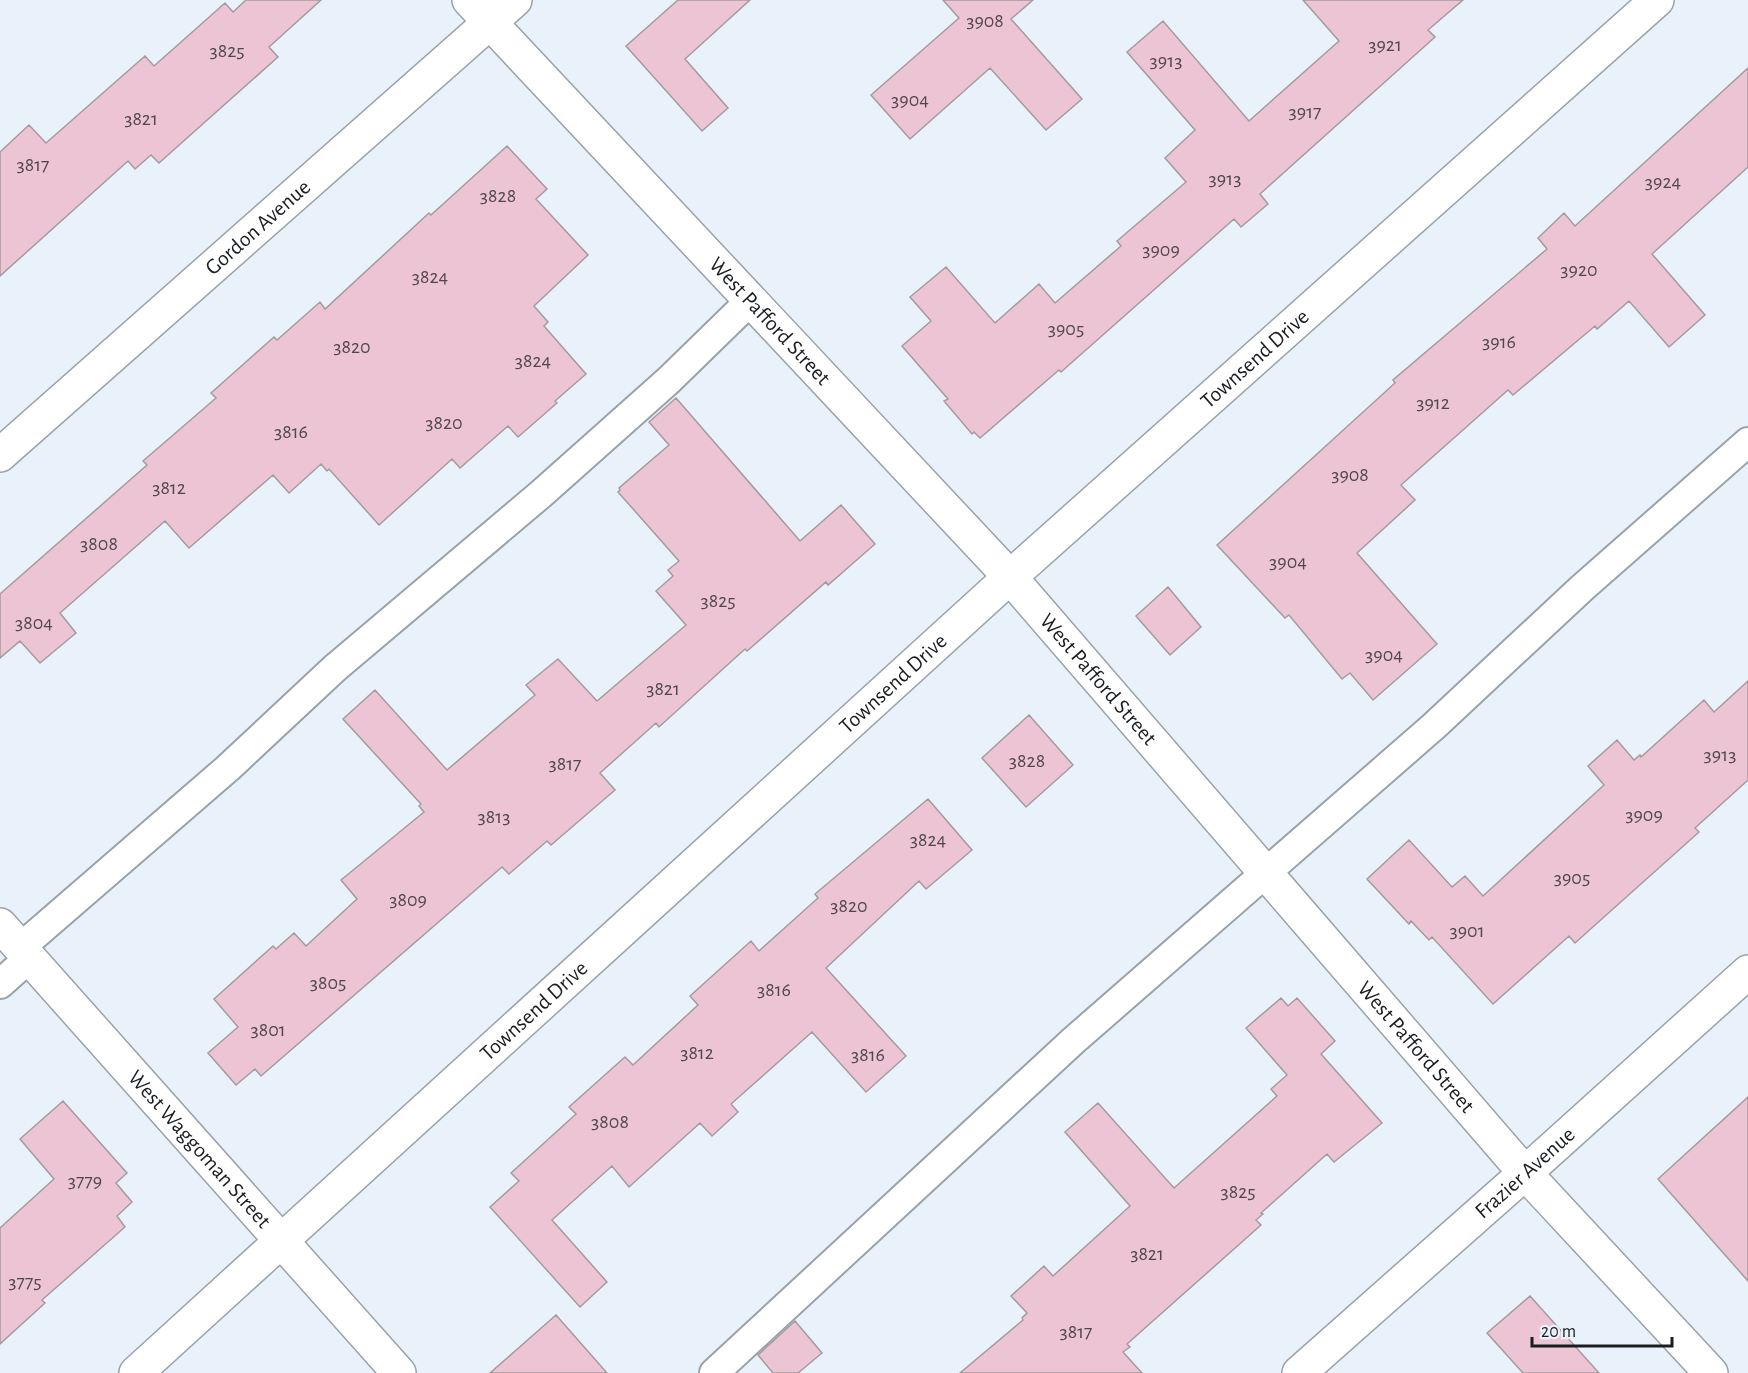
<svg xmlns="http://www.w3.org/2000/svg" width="1748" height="1373" font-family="'Alegreya Sans',sans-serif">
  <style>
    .building { fill: #edc4d4; stroke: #a59a9f; stroke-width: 1.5 }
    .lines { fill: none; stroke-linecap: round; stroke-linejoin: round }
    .lane-casing { stroke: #9aa2aa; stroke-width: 32 }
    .street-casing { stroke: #9aa2aa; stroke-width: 36 }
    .lane { stroke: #fff; stroke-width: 28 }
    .street { stroke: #fff; stroke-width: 33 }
    .labels { text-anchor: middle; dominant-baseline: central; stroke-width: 5; stroke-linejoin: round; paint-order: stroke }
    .number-label { font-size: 20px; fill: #4f474d }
    .street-label { font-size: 22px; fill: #1a1d20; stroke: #e9f2fa }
  </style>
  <rect width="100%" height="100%" fill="#e9f2fa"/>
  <!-- building -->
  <path class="building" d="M246 0H321L269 47 278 57 159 163 151 155 135 169 128 161 0 276V152L29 125 46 143 145 56 154 66 225 3 233 12Z
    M678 0H750L685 59 728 108 702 131 626 46Z
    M943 0H1033L1011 19 1082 99 1046 130 990 68 910 139 871 95 959 18Z
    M1303 0H1463L1428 30 1435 37 1260 194 1268 204 1241 227 1234 219 1061 372 1059 370 980 438 974 432 972 434 944 401 948 399 902 346 931 321 910 297 946 267 995 323 1039 284 1055 303 1121 246 1117 241 1186 182 1165 158 1195 130 1127 52 1163 21 1249 121 1339 41Z
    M1748 68V167L1652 254 1705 315 1669 347 1629 301 1597 329 1595 326 1513 395 1508 390 1401 485 1415 500 1357 553 1437 644 1373 700 1350 673 1342 679 1289 615 1285 618 1217 545 1395 383 1393 380 1547 249 1538 238 1564 213 1575 226Z
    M507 146 547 189 536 199 588 255 534 306 548 322 544 326 586 374 555 401 557 403 518 437 508 426 460 468 452 459 379 525 329 469 327 471 321 464 289 493 273 475 189 548 165 521 60 613 76 633 40 663 20 641 0 658V594L147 465 143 461 216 398 211 393 274 337 277 340 320 302 325 309 429 213 431 215Z
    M676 398 800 541 841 505 875 544 828 585 826 582 747 651 745 649 659 727 656 723 600 773 615 790 551 845 547 841 509 874 502 867 261 1076 255 1069 236 1085 208 1053 238 1027 214 999 273 946 276 949 294 933 306 946 357 899 341 880 424 812 419 806 421 804 343 719 375 690 447 770 535 695 526 685 558 659 597 701 686 625 656 591 673 576 668 570 679 561 618 492 620 490 619 488 669 445 649 422Z
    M1168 587 1201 627 1170 655 1136 616Z
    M1748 681V780L1695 828 1699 832 1575 943 1569 936 1493 1004 1432 937 1429 940 1411 921 1409 924 1367 879 1409 840 1452 887 1465 876 1483 896 1604 785 1588 766 1617 740 1634 760 1640 755 1641 757 1704 700 1714 712Z
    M1029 715 1073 765 1026 807 982 758Z
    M928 799 972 850 926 889 919 881 826 968 906 1056 866 1092 812 1032 731 1104 738 1112 712 1136 700 1123 629 1187 612 1166 552 1220 607 1282 580 1307 490 1207 519 1181 511 1173 576 1114 569 1107 625 1057 633 1065 698 1005 690 996 751 941 759 951 818 898 815 894Z
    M1281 998 1288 1006 1297 998 1335 1041 1321 1054 1382 1123 1334 1162 1327 1154 1261 1213 1263 1214 1256 1220 1261 1225 1127 1344 1130 1347 1123 1352 1142 1373H960L1023 1320 1022 1318 1027 1313 1011 1296 1044 1266 1053 1276 1130 1206 1065 1132 1098 1103 1174 1188 1277 1096 1271 1089 1287 1075 1246 1028Z
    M1748 1097V1281L1658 1179Z
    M63 1101 127 1173 116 1183 132 1202 117 1216 125 1227 42 1300 45 1303 0 1344V1228L54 1179 20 1139Z
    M1530 1296 1599 1373H1523L1487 1333Z
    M556 1315 607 1373H490Z
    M795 1321 822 1353 798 1373H773L758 1355Z"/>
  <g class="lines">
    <defs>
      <path id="lane" d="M20 948 228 768 335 668 541 494 669 380 750 301
        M0 984 29 958
        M714 1373 1073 1041 1434 726 1582 588 1748 442"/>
      <g id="street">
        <path id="s1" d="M469 0 1010 577 1525 1173 1711 1373"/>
        <path id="s2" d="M0 455 515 0"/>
        <path id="s3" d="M0 925 399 1373"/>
        <path id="s4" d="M136 1373 1010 577 1657 0"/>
        <path id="s5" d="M1299 1373 1525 1173 1748 972"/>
      </g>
    </defs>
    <!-- lane casing -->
    <use href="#lane" class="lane-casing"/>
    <!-- street casing -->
    <use href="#street" class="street-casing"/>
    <!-- lane -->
    <use href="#lane" class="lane"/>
    <!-- street -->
    <use href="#street" class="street"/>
  </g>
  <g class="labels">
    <!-- number labels -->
    <g class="number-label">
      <text x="985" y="21">3908</text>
      <text x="1385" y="45">3921</text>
      <text x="227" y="51">3825</text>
      <text x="1166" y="61">3913</text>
      <text x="910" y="100">3904</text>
      <text x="1305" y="112">3917</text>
      <text x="141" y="119">3821</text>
      <text x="33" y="165">3817</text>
      <text x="1225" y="179">3913</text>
      <text x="1663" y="182">3924</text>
      <text x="498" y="196">3828</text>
      <text x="1161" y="250">3909</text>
      <text x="1579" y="270">3920</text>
      <text x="430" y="277">3824</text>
      <text x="1066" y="329">3905</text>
      <text x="1499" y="342">3916</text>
      <text x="352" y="347">3820</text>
      <text x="533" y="361">3824</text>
      <text x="1433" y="403">3912</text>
      <text x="444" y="423">3820</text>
      <text x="291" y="432">3816</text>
      <text x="1350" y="475">3908</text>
      <text x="169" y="488">3812</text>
      <text x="99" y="544">3808</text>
      <text x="1288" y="562">3904</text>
      <text x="718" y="601">3825</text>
      <text x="34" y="623">3804</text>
      <text x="1384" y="655">3904</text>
      <text x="663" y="689">3821</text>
      <text x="1720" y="755">3913</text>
      <text x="1027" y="761">3828</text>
      <text x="565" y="764">3817</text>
      <text x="1644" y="815">3909</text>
      <text x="494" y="817">3813</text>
      <text x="928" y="840">3824</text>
      <text x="1572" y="878">3905</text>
      <text x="408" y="900">3809</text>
      <text x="849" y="906">3820</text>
      <text x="1467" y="931">3901</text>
      <text x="328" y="983">3805</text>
      <text x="774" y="990">3816</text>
      <text x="268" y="1030">3801</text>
      <text x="697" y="1053">3812</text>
      <text x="868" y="1055">3816</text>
      <text x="610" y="1122">3808</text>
      <text x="85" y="1181">3779</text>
      <text x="1238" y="1192">3825</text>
      <text x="1147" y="1254">3821</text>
      <text x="25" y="1282">3775</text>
      <text x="1076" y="1332">3817</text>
    </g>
    <!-- street labels -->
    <g class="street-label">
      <text stroke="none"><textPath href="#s2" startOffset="344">Gordon Avenue</textPath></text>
      <text stroke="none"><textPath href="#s1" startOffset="440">West Pafford Street</textPath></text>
      <text stroke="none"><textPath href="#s4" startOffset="1510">Townsend Drive</textPath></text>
      <text stroke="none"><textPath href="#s1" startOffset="926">West Pafford Street</textPath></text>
      <text stroke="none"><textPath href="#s4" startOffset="1024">Townsend Drive</textPath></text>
      <text stroke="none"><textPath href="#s4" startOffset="538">Townsend Drive</textPath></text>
      <text stroke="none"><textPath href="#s1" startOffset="1412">West Pafford Street</textPath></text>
      <text stroke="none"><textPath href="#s3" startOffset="300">West Waggoman Street</textPath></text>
      <text stroke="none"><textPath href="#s5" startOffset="302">Frazier Avenue</textPath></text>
    </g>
  </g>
  <!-- scale -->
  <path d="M1532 1337v9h140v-9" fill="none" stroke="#1a1d20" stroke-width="3"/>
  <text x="1541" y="1337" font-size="18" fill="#1a1d20" stroke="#e9f2fa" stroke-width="4.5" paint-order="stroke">20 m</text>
</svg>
